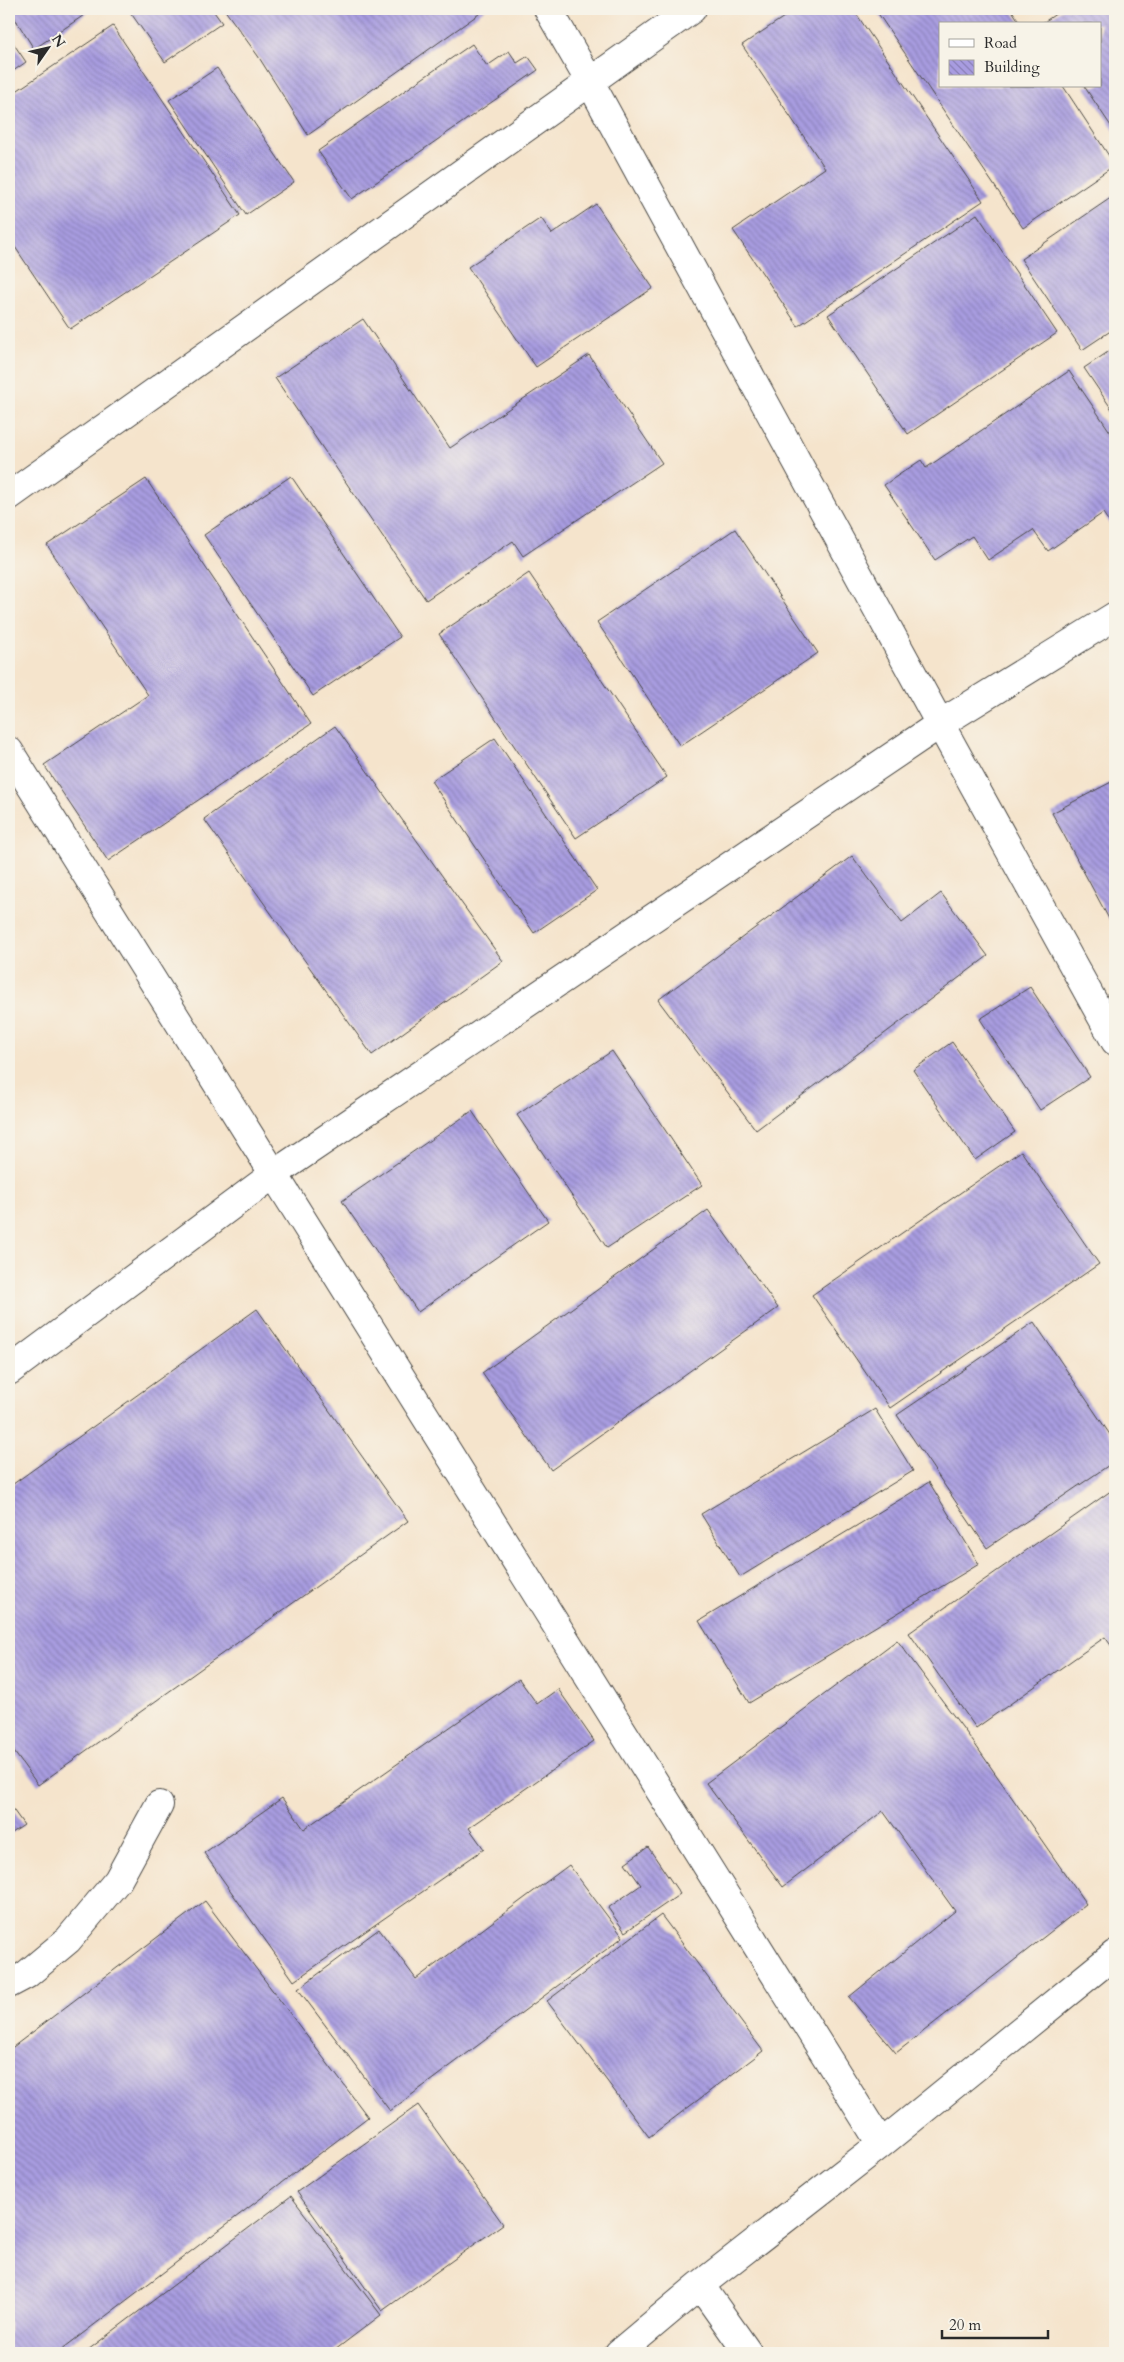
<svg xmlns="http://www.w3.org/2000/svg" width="1124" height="2362" font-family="Cardo,serif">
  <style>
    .building { fill: url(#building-back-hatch) }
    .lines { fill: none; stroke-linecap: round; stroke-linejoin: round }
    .minor-casing { stroke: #494743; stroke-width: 30 }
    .minor { stroke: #fff; stroke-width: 28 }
  </style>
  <defs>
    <pattern id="building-back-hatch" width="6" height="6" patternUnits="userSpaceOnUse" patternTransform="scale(1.25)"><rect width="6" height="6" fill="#a89ce0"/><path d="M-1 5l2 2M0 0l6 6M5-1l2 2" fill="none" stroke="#897fb6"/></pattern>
  </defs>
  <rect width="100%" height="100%" fill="#f7f3e8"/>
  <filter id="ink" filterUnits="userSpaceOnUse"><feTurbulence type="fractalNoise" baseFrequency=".02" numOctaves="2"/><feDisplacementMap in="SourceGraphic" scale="10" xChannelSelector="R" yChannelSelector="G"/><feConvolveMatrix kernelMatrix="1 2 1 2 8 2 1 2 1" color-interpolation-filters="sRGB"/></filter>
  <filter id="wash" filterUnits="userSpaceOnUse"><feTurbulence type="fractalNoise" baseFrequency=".0096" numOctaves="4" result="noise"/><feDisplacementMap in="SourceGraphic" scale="20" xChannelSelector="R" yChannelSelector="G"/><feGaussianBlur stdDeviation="1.12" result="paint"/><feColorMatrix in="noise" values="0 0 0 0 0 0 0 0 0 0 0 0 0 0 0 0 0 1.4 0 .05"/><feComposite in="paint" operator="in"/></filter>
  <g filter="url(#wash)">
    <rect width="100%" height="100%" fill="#f5e4cc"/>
    <g id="blocks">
      <!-- building -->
      <path class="building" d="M9 9H93L34 49Z
        M128 9H212L222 23 165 62Z
        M224 9H486L308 135 258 56Z
        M796 9H853L983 201 798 326 733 230 825 168 742 45Z
        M875 9H1011L1021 24H940V86H1063L1115 165 1023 228Z
        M1063 9H1115V132L1084 86H1100V24H1041Z
        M113 26 240 215 70 329 9 238V96Z
        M9 37 26 62 9 74Z
        M472 44 487 66 509 51 517 63 528 56 538 70 352 199 318 151Z
        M217 68 294 182 246 215 169 100Z
        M1115 195V328L1082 350 1021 259Z
        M596 204 653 288 536 367 468 267 541 218 552 234Z
        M977 214 1057 333 908 434 828 315Z
        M363 319 450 448 589 355 662 463 523 556 513 541 426 600 275 378Z
        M1111 350 1115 357V414L1084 368Z
        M1069 371 1115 439V531L1103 513 1048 551 1033 530 988 560 972 536 935 560 884 485 921 460 926 468Z
        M291 476 400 637 313 696 204 535Z
        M146 479 311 724 108 861 44 765 148 695 47 545Z
        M735 529 818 653 680 746 597 622Z
        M529 573 667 777 576 838 439 634Z
        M335 726 503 961 372 1055 204 819Z
        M495 738 597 890 534 933 431 781Z
        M1115 780V930L1052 813Z
        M852 856 902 923 941 893 988 956 756 1130 658 1000Z
        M1030 987 1090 1077 1040 1110 980 1019Z
        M952 1042 1015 1132 975 1160 913 1070Z
        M612 1051 702 1185 607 1248 517 1115Z
        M472 1111 548 1221 418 1312 342 1201Z
        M1021 1151 1099 1264 890 1408 812 1295Z
        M708 1210 778 1308 551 1470 482 1373Z
        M257 1309 408 1521 38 1785 9 1745V1487Z
        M1034 1322 1115 1442V1461L987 1548 897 1415Z
        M875 1409 913 1471 740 1577 701 1514Z
        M929 1482 979 1564 749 1703 699 1621Z
        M1115 1488V1651L1105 1637 976 1728 909 1633Z
        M897 1640 974 1743 1086 1904 896 2053 849 1997 955 1911 883 1811 783 1887 706 1783Z
        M519 1679 537 1704 558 1689 594 1741 469 1828 484 1849 294 1981 204 1853 282 1798 304 1829Z
        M9 1804 24 1825 9 1835Z
        M648 1847 680 1894 625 1932 608 1908 641 1885 625 1863Z
        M569 1865 623 1937 390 2111 298 1989 379 1929 416 1979Z
        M205 1901 368 2117 57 2353H9V2050Z
        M661 1915 763 2051 649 2137 547 2001Z
        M418 2105 503 2224 382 2311 297 2192Z
        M291 2196 381 2315 331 2353H84Z"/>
    </g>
  </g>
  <g filter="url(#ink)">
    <use href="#blocks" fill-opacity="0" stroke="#494743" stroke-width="1"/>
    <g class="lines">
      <defs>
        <path id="minor" d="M548 9 590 82 940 724 1115 1041
          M9 496 692 9
          M9 751 881 2144
          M9 1371 274 1174 940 724 1115 616
          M9 1984 26 1975 68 1940 118 1880 159 1805
          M700 2285 748 2353
          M619 2353 700 2285 881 2144 1115 1954"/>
      </defs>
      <!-- minor casing -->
      <use href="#minor" class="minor-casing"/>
      <!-- minor -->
      <use href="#minor" class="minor"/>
    </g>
  </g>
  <!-- margin -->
  <rect width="1124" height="2362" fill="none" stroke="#f7f3e8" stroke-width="30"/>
  <!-- legend -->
  <rect x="939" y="22" width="162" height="65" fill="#f7f3e8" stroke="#a5a39c"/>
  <rect x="949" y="39" width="25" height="8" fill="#ffffff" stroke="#a5a39c"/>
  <text x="984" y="48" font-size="15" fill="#2b2b2b">Road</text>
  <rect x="949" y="60" width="25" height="15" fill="url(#building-back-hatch)" stroke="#a5a39c"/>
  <text x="984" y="72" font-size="15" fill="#2b2b2b">Building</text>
  <!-- north arrow -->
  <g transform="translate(48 48) rotate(56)" stroke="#f7f3e8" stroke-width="4" paint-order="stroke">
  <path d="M0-4L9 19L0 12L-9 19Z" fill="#2b2b2b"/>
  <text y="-8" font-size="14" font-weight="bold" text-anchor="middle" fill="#2b2b2b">N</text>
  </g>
  <!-- scale -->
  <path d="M942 2330v8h106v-8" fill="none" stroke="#2b2b2b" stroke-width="2.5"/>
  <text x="949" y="2330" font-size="15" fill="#2b2b2b" stroke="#f7f3e8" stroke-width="4" paint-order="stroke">20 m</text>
</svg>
